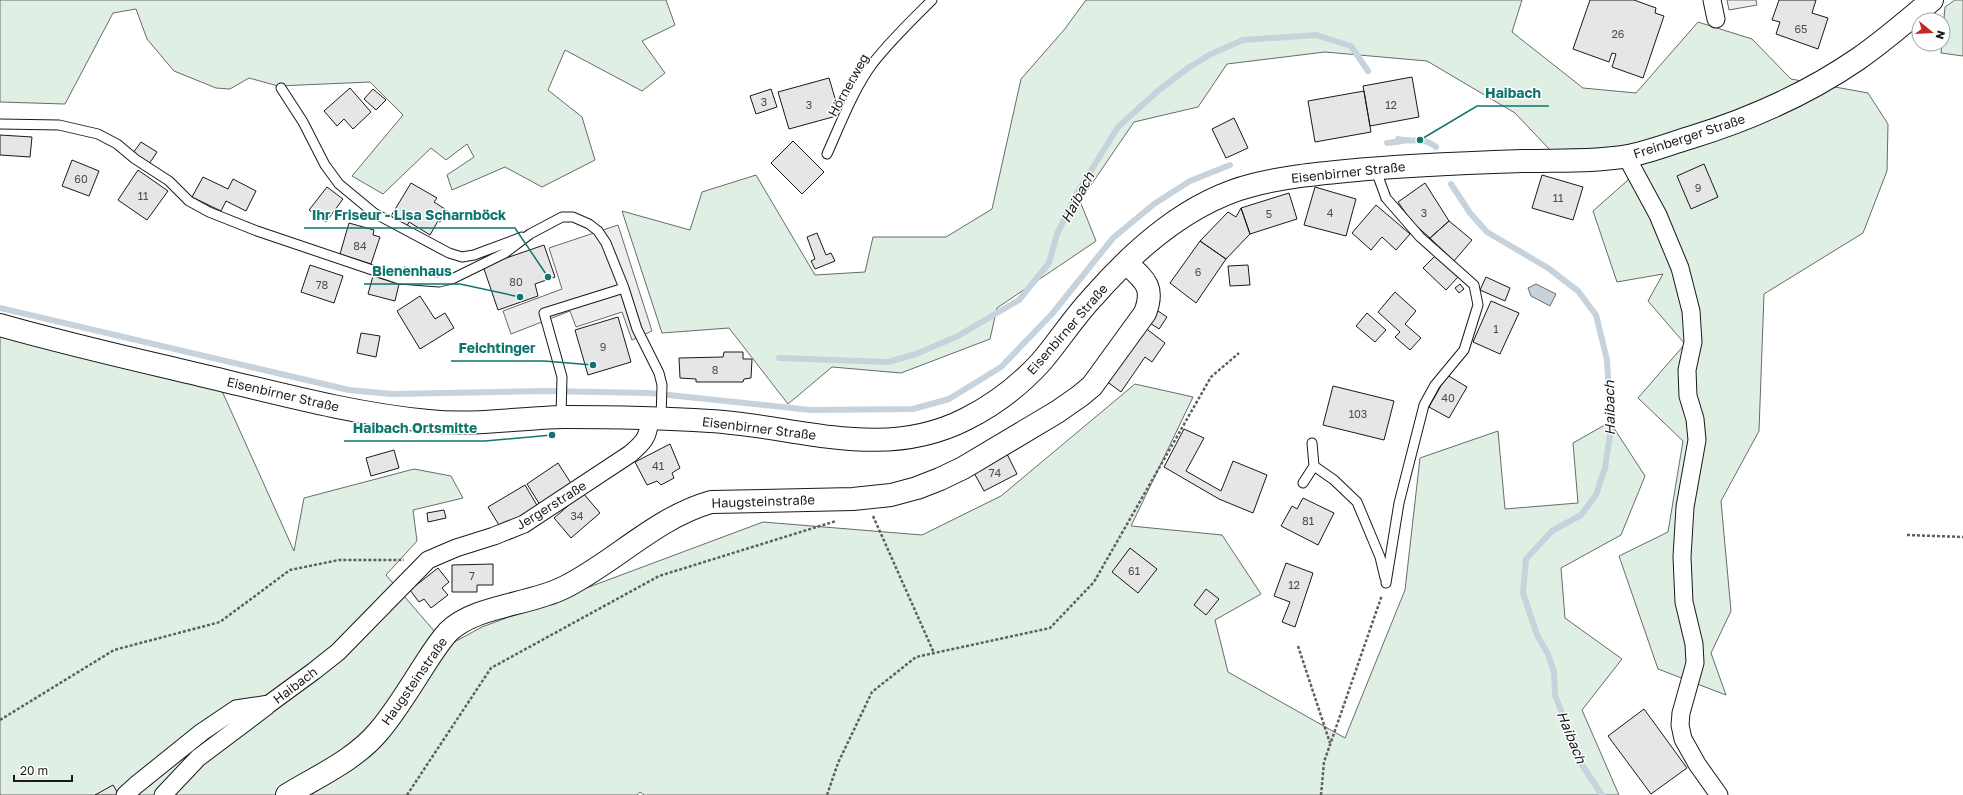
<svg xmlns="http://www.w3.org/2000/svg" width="1963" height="795" font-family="'Golos Text',sans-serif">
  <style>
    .green { fill: #e0efe3; stroke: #6a6a6a }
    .parking { fill: #ededed; stroke: #6a6a6a }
    .water { fill: #c6d2dc; stroke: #6a6a6a }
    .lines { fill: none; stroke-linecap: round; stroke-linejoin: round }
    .stream { stroke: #c6d2dc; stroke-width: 6 }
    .building { fill: #e6e6e6; stroke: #1a1a1a }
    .service-casing { stroke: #1a1a1a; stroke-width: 11 }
    .minor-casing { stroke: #1a1a1a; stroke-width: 19 }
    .secondary-casing { stroke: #1a1a1a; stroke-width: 24 }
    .path { stroke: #5f5f5f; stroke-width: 2.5; stroke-dasharray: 3 2; stroke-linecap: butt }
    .service { stroke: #fff; stroke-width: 9 }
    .minor { stroke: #fff; stroke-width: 17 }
    .secondary { stroke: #fff; stroke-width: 22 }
    .labels { text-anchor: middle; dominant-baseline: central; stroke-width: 3; stroke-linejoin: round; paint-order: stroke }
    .number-label { font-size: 11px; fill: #4d4d4d }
    .street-label { font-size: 13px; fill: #1a1a1a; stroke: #fff }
    .water-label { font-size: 14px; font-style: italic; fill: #1a1a1a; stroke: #fff }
    .leader { fill: none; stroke: #0f766e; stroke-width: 1.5 }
    .callout-dot { fill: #0f766e; stroke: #fff; stroke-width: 1.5 }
    .callout-label { font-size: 14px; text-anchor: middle; font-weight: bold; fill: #0f766e; stroke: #fff; stroke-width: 3; stroke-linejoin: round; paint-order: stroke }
  </style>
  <rect width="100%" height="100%" fill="#fff"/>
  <!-- green -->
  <path class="green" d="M0 0H666L675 25 642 41 665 73 642 91 565 50 548 90 582 117 595 160 542 187 505 167 452 190 447 175 474 157 467 144 446 160 431 148 383 194 352 176 403 115 370 82 278 86 249 78 230 89 216 88 174 71 147 39 136 9 113 13 65 104 0 102Z
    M1086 0H1522L1512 32 1583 88 1636 93 1698 22 1752 39 1791 79 1868 93 1888 124 1887 171 1863 233 1764 294 1759 431 1721 501 1731 611 1711 653 1726 695 1658 669 1619 556 1668 532 1683 441 1638 398 1685 344 1648 301 1663 274 1617 282 1593 211 1628 180 1634 147 1550 150 1515 113 1427 61 1325 52 1227 64 1198 107 1134 122 1080 201 1096 241 997 308 990 339 901 373 832 367 788 404 729 328 662 333 622 211 690 230 702 192 756 175 815 275 865 272 873 237H946L992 209 1021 79 1064 30Z
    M1955 0H1963V56L1941 53 1945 7Z
    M0 333 222 391 294 551 304 498 414 469 451 476 463 498 413 510 417 541 386 575 447 646 482 627 763 522 922 535 1001 496 1135 384 1193 397 1131 526 1222 535 1261 594 1215 620 1228 672 1345 738 1405 590 1420 458 1498 431 1505 509 1578 503 1573 443 1610 422 1645 476 1621 535 1561 568 1565 618 1622 659 1582 710 1619 795H644L640 792 637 795H0Z"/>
  <!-- parking -->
  <path class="parking" d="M1727 0H1756L1757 5 1729 10Z
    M618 225 652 331 632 340 622 312 576 327 570 311 511 334 503 311 562 289 549 248Z"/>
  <!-- water -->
  <path class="water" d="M1536 284 1556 294 1550 306 1531 296 1528 288Z"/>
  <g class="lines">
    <!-- stream -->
    <path class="stream" d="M1398 139C1413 143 1423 136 1436 147
      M1387 143 1403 141
      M1451 184 1470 213 1487 232 1548 268 1578 291 1596 315 1607 360 1611 428 1605 468 1596 495 1581 515 1552 531 1526 559 1523 593 1537 635 1548 654 1554 672 1555 695 1582 765 1602 795
      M0 308 349 390 392 394 544 391 649 393 811 410 913 409 949 399 1001 367 1052 314 1113 238 1154 204 1190 181 1230 165
      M779 358 888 362 916 354 958 336 1019 300 1049 263 1057 234 1077 193 1118 127 1159 90 1188 68 1211 54 1243 40 1316 35 1351 46 1368 71"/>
  </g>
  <!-- building -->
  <path class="building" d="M1590 0H1634L1656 8 1655 13 1664 16 1643 78 1612 67 1616 54 1612 53 1609 62 1573 49Z
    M1779 0H1816L1812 13 1828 18 1818 49 1776 34 1780 22 1772 20Z
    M1412 77 1419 117 1370 126 1363 86Z
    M829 78 840 115 789 129 778 92Z
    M350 88 371 112 353 129 344 119 337 126 324 111Z
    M373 89 386 100 376 110 364 99Z
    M771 89 777 107 756 114 750 96Z
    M1364 91 1371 132 1315 142 1308 101Z
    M1234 118 1248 148 1226 158 1212 129Z
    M0 135 32 137 30 157 0 155Z
    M793 141 824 172 802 194 771 163Z
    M141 142 157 152 149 164 133 153Z
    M72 160 99 171 89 196 62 186Z
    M1704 164 1718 197 1691 209 1677 176Z
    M138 170 168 191 147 220 118 200Z
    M1542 175 1583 187 1573 220 1532 208Z
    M203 177 228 189 233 179 256 191 246 211 226 201 221 211 192 197Z
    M411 183 437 198 434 202 448 211 440 222 438 221 430 235 409 222 407 226 391 216Z
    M1425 183 1449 221 1430 238 1412 222 1398 202Z
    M327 187 343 199 326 222 309 210Z
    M1315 187 1356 199 1346 236 1304 225Z
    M1289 193 1297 219 1250 234 1241 208Z
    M1376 205 1410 234 1396 250 1382 237 1371 250 1352 233Z
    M1241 208 1250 234 1226 259 1200 241 1228 212 1236 217Z
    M1449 221 1472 240 1454 261 1430 238Z
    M349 223 374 230 373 235 380 237 371 264 340 254Z
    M817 233 826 255 831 253 835 261 815 269 811 261 815 259 807 237Z
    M1200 241 1226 259 1196 303 1170 283Z
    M544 245 555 277 535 284 538 296 498 310 483 266Z
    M1435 256 1458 277 1446 290 1423 268Z
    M310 265 343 276 334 303 301 292Z
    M1248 265 1250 285 1230 286 1228 266Z
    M404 267 422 269 420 277 403 274Z
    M373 276 399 284 395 301 368 294Z
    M1486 277 1510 288 1505 301 1480 290Z
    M1460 284 1464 289 1459 293 1455 288Z
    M1395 292 1416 311 1405 324 1421 338 1410 350 1395 337 1400 332 1378 312Z
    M420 296 435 319 445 313 454 328 420 349 397 311Z
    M1491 301 1519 313 1500 354 1473 342Z
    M1158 311 1167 317 1159 329 1150 323Z
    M1367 313 1386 330 1375 342 1356 326Z
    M618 317 631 362 588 375 575 330Z
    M1144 327 1165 343 1152 362 1145 357 1121 392 1106 381Z
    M361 333 380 336 376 357 357 353Z
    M724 352H743V359H752L751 378 744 379 743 382H696V379L680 378 679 358 723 357Z
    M1447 375 1467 387 1449 418 1429 407Z
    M1333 386 1394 401 1384 440 1323 425Z
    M1184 429 1204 438 1186 471 1221 491 1233 461 1267 475 1253 513 1219 499 1164 467Z
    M670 444 680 468 672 473 674 478 661 485 657 481 647 485 635 462Z
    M394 450 399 468 371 476 366 458Z
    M1007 454 1017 474 984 491 973 471Z
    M558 463 574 488 542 508 527 484Z
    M525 485 538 507 502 530 488 507Z
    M583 493 600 513 571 538 554 518Z
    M1303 498 1334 513 1318 545 1281 526 1292 506 1297 509Z
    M444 510 446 518 428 522 427 513Z
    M1130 548 1157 569 1138 593 1112 572Z
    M1286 563 1313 573 1295 627 1282 622 1290 602 1274 596Z
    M493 564V585H477V592H452V565Z
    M438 568 449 582 442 588 448 595 431 608 424 599 419 602 410 590Z
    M1206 589 1219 599 1206 615 1194 605Z
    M1644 709 1687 768 1651 794 1608 736Z
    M113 785 119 795H95Z"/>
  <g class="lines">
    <defs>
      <path id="service" d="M281 88 303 122 325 165 339 184 374 213 449 253 462 257 474 255 522 237
        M0 124 59 125 98 134 117 144 135 159 169 181 189 201 209 212 257 231 399 279 439 282 452 279 505 253 530 234 562 217H573L589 224 598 231 606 243 624 288 637 329 659 373 662 385 661 419
        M827 154C841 123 853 90 873 63 891 40 912 20 932 0
        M1375 168 1386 198 1420 237 1474 285 1478 305 1464 350 1435 385 1424 405 1399 503 1386 583
        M561 417 562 377 544 313 624 288
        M1312 443 1314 466 1334 480 1357 502 1380 557 1385 578
        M1303 483 1314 466"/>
      <path id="minor" d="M1712 0 1716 19
        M1626 156 1658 215 1680 268 1691 311 1693 342 1687 370 1688 396 1695 419 1697 440 1685 507 1682 557 1684 602 1694 644 1695 663 1681 713 1680 725 1683 739 1697 764 1719 795
        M125 795 136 785 202 732 236 709 269 704 314 671 338 652 428 560 456 548 494 536 524 524 630 454C644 442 648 438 650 419
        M163 795 198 758 267 706"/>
      <path id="secondary" d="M0 325C70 345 142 361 213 378 284 395 355 414 428 421 474 426 518 418 564 417 612 417 662 418 710 421 798 426 882 462 966 419 994 405 1020 385 1041 362 1059 341 1074 317 1093 297 1136 248 1189 201 1253 185 1284 177 1315 174 1346 171 1405 165 1465 163 1524 161 1558 160 1595 162 1628 156 1649 152 1669 144 1689 138 1748 120 1807 94 1858 59 1884 41 1908 20 1932 0
        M287 795C318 776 355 760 379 731 396 711 410 687 425 664 432 653 439 642 448 632 474 606 528 605 563 588 614 563 655 518 711 502L853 499 891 495 917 488 940 479 963 468 1057 412 1080 396 1092 386 1145 313C1155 287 1145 280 1126 263"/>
    </defs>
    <!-- service casing -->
    <use href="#service" class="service-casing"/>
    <!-- minor casing -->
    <use href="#minor" class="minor-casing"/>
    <!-- secondary casing -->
    <use href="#secondary" class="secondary-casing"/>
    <!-- path -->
    <path class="path" d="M873 516 934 653
      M1907 535 1963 537
      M1298 646 1330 743
      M0 720 114 650 220 622 290 570 339 560H404
      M407 795 491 668 659 576 836 521
      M827 795 838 763 872 692 916 657 1050 628 1094 582 1211 377 1239 353
      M1321 795 1324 762 1382 595"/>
    <!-- service -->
    <use href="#service" class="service"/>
    <!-- minor -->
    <use href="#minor" class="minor"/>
    <!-- secondary -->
    <use href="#secondary" class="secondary"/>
  </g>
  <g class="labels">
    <!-- number labels -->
    <g class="number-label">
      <text x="1801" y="28">65</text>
      <text x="1618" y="33">26</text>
      <text x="764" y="101">3</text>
      <text x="809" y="104">3</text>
      <text x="1391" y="104">12</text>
      <text x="81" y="178">60</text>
      <text x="1698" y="187">9</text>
      <text x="143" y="195">11</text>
      <text x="1558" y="197">11</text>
      <text x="1330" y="212">4</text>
      <text x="1424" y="212">3</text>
      <text x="1269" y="213">5</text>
      <text x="360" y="245">84</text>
      <text x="1198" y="271">6</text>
      <text x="516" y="281">80</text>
      <text x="322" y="284">78</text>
      <text x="1496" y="328">1</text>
      <text x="603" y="346">9</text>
      <text x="715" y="369">8</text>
      <text x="1448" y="397">40</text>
      <text x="1358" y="413">103</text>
      <text x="658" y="465">41</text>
      <text x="995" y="472">74</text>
      <text x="577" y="515">34</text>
      <text x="1308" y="520">81</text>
      <text x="1134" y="570">61</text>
      <text x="472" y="575">7</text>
      <text x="1294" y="584">12</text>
    </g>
    <!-- street labels -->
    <g class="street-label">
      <text transform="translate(848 85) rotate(-61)">Hörnerweg</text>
      <text transform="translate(1689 136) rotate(-18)">Freinberger Straße</text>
      <text transform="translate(1348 172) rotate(-6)">Eisenbirner Straße</text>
      <text transform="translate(1067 329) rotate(-49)">Eisenbirner Straße</text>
      <text transform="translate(283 394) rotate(13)">Eisenbirner Straße</text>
      <text transform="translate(759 428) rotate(7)">Eisenbirner Straße</text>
      <text transform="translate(763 501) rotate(-2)">Haugsteinstraße</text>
      <text transform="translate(551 505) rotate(-32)">Jergerstraße</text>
      <text transform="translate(414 681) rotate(-55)">Haugsteinstraße</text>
      <text transform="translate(295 685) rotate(-37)">Haibach</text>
    </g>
    <!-- water labels -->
    <g class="water-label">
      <text transform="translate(1077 197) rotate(-62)">Haibach</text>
      <text transform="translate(1609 408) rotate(-91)">Haibach</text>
      <text transform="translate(1572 737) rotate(68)">Haibach</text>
    </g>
  </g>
  <!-- callouts -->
  <path class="leader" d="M1420 140L1477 106H1549M548 277L515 228H304M520 297L460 284H364M593 365L544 361H451M552 435L485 441H344"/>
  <g class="callout-dot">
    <circle cx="1420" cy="140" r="4"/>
    <circle cx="548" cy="277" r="4"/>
    <circle cx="520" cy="297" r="4"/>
    <circle cx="593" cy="365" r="4"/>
    <circle cx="552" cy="435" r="4"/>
  </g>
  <g class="callout-label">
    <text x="1513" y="98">Haibach</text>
    <text x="409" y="220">Ihr Friseur - Lisa Scharnböck</text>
    <text x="412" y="276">Bienenhaus</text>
    <text x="497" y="353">Feichtinger</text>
    <text x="415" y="433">Haibach Ortsmitte</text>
  </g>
  <!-- north arrow -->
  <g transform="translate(1931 32) rotate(108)"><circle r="19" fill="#ffffff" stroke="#a3a3a3"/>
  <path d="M0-3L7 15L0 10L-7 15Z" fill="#c62828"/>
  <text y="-6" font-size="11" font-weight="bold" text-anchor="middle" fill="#1a1a1a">N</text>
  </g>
  <!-- scale -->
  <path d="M14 775v6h58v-6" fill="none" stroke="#1a1a1a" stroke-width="2"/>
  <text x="20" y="775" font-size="12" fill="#1a1a1a" stroke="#ffffff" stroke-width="3" paint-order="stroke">20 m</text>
</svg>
